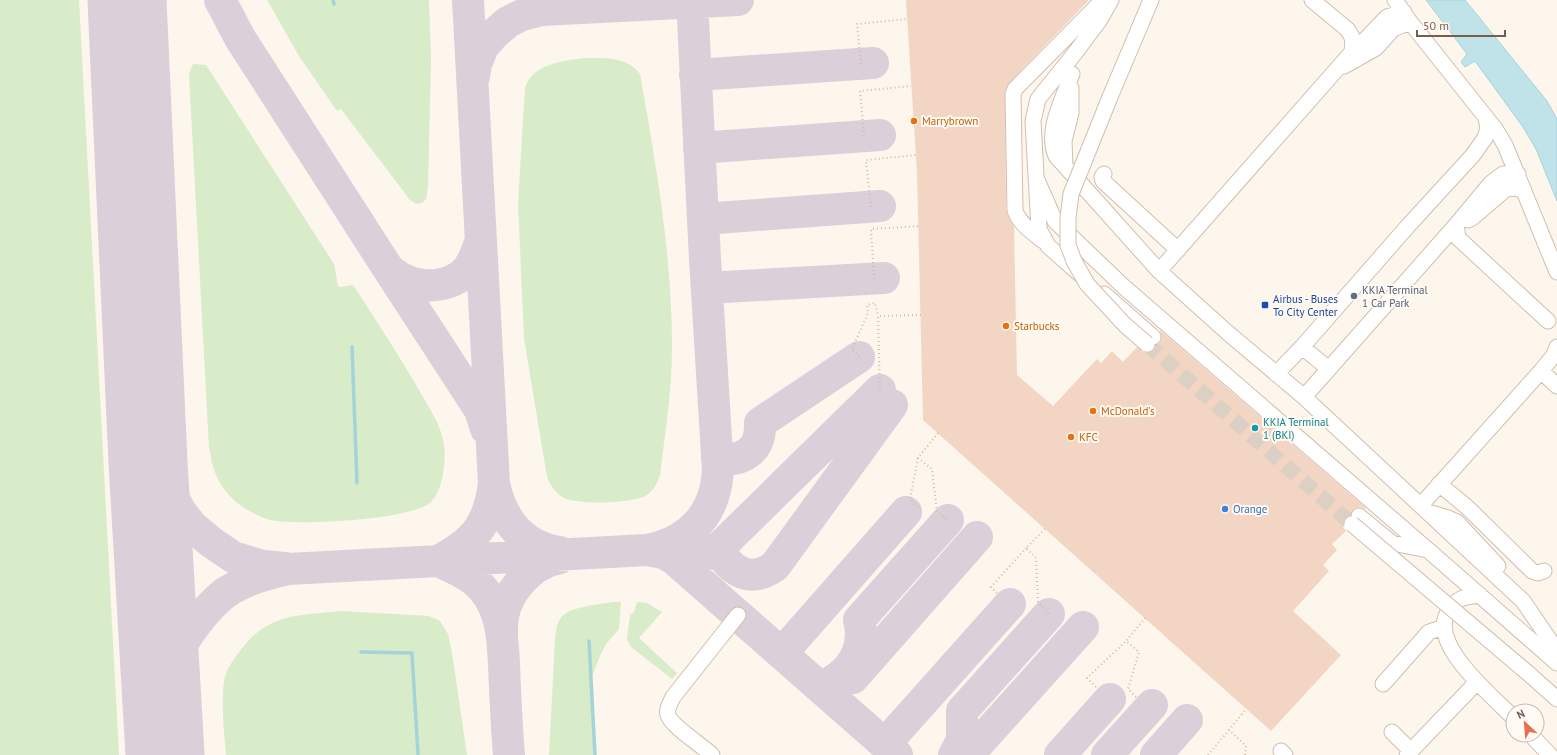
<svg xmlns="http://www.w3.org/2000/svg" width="1557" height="755" font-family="'PT Sans',sans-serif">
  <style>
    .green { fill: #d8ecc9 }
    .water { fill: #bfe3e8; stroke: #a5d3da }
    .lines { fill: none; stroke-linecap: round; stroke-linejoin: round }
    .stream { stroke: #a5d3da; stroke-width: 3.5 }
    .taxiway { stroke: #dbcfda; stroke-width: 32 }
    .runway { stroke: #dbcfda; stroke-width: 79 }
    .building { fill: #f3d5c3 }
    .minor-tunnel { stroke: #dcd0c4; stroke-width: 15; stroke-dasharray: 15 8; stroke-linecap: butt }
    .minor-casing { stroke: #d1beb0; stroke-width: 17 }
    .path { stroke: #d9b8a5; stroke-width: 2; stroke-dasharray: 1 3; stroke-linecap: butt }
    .minor { stroke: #fff; stroke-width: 15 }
    .minor-bridge-casing { stroke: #d1beb0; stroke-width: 17; stroke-linecap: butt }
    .minor-bridge { stroke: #fff; stroke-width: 15 }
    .food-dot { fill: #e8710a; stroke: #fffaf3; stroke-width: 1.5 }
    .service-dot { fill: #5c6f8a; stroke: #fffaf3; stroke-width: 1.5 }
    .transit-dot { fill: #1a4fb4; stroke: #fffaf3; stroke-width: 1.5 }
    .culture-dot { fill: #0f9aa8; stroke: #fffaf3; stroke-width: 1.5 }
    .shop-dot { fill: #3f7fe0; stroke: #fffaf3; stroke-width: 1.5 }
    .labels { text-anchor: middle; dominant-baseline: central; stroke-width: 4; stroke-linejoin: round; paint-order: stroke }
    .food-label { font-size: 11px; fill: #c56008; stroke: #fffaf3; text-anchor: start }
    .service-label { font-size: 11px; fill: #4e5e75; stroke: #fffaf3; text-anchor: start }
    .transit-label { font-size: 11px; fill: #164399; stroke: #fffaf3; text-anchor: start }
    .culture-label { font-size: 11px; fill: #0d838f; stroke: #fffaf3; text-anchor: start }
    .shop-label { font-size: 11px; fill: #366cbe; stroke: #fffaf3; text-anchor: start }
  </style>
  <rect width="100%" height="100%" fill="#fdf6ec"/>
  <!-- green -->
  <path class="green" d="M0 0H79L119 755H0Z
    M267 0H429L431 60 428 188 426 199 422 203 416 204 410 200 341 109 337 111 299 56Z
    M584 58C604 58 627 56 640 74 656 164 672 255 672 347 672 390 665 434 660 476 657 483 654 490 648 494 637 504 577 505 564 498 555 493 551 486 547 477L524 338 518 203 525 88C532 64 562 61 584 58Z
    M193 64 206 65 334 264 338 286 340 287 353 285C376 320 398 354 419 390 429 408 441 424 444 445 446 462 443 490 431 502 413 520 296 526 270 520 263 518 254 514 248 510 234 503 220 487 215 472 212 465 211 456 209 448L189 74Z
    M613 602H621L619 629 606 644 600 656 591 679 595 755H549L555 640C556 633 556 625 560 619 568 606 598 605 613 602Z
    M637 602 647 603 662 612 639 638 677 673 672 679 630 646 627 639 630 615 634 612Z
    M341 611 429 616 440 621 448 634 452 653 467 755H226C224 731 221 706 224 682 225 672 231 663 237 655 266 613 295 616 341 611Z"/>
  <!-- water -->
  <path class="water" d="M1426 0H1465L1547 101 1557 119V201L1536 149 1523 127 1475 61 1465 67 1461 62 1467 54Z"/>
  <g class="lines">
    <!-- stream -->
    <path class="stream" d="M333 0 334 4
      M352 347 357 483
      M589 641 595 755
      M361 652 412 653 418 755"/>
    <!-- taxiway -->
    <path class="taxiway" d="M220 0 240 38 389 270C394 273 399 278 405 280 424 289 451 287 466 271 474 262 477 250 481 240
      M621 6 738 0
      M695 75 873 63
      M474 76 476 64 483 47 494 34 508 22 522 15 541 10 621 6 639 0
      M699 148 880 135
      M703 219 880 206
      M389 270 480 410 486 429
      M707 288 884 278
      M717 458C734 463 755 455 759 436 760 432 760 427 760 423L859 357
      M148 462 168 488 181 512 192 526 211 542 233 557 263 566 285 568
      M494 484C502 520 522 547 560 552
      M647 550 663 553 674 559 897 755
      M722 556C738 576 754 581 775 566L892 405
      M674 559C695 561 704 557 721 546L880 390
      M438 561C475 541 488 526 494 484L468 0
      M438 561C453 568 471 575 482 588 506 614 503 655 505 688 506 710 507 733 509 755
      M502 635C502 629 502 622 503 616 507 594 525 572 545 563 549 560 555 560 560 558
      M782 653 906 512
      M161 676C180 648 198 614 225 593 244 580 267 574 288 569L647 550C680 544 707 524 715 490 717 484 717 477 718 471L705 259 692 0
      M853 678 977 537
      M820 687C826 684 832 682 837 678 856 666 865 642 859 620L948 520
      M885 744 1010 604
      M954 755 962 740V711L1049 614
      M968 755 1083 627
      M1060 755 1110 699
      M1107 755 1152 705
      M1156 755 1187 720"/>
    <!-- runway -->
    <path class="runway" d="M127 0 148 462 165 755"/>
  </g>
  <!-- building -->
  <path class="building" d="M906 0H1089L1009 83 1005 91 1006 210 1009 219 1014 227 1017 375 1053 406 1097 359 1101 363 1112 351 1123 362 1137 347 1146 353 1154 350 1162 339 1160 330 1366 508 1365 509 1361 507 1355 508 1352 511 1350 515 1345 519 1343 527 1346 531 1332 544 1337 550 1323 565 1329 571 1293 611 1341 655 1271 731 923 420 917 174Z"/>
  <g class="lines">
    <!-- minor-tunnel -->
    <path class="minor-tunnel" d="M1147 344 1352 524"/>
    <defs>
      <path id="minor" d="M1312 0 1348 30 1353 39 1352 52
        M1395 0 1410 22 1496 130 1505 145 1557 272
        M1344 66 1376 48 1393 29 1410 22
        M1072 74C1063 99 1045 131 1056 156L1159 271 1228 333 1304 397 1523 601 1551 642 1557 654
        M1110 97 1151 0
        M1065 166 1064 141 1071 113V88
        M1104 174 1102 177 1103 181 1178 250
        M1037 180 1055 221 1124 287 1428 550
        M1468 220 1472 218 1506 189 1516 188 1524 191
        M1456 225 1458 238 1548 321
        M1043 241C1034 233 1018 223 1015 210L1013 94 1015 89 1098 5 1108 0
        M1159 271 1352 52 1364 41 1387 17 1404 12
        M1081 275 1048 246 1039 229 1033 121 1038 99 1075 53 1099 21 1111 0
        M1104 294 1153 337
        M1302 347 1329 369
        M1541 371 1557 386
        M1276 374 1302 347 1407 227 1473 155 1485 138 1488 128 1486 118
        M1304 397 1456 225 1491 183 1503 174H1518
        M1439 484 1467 507 1532 571 1538 573 1544 571
        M1421 505 1541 371 1554 355 1557 347
        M1431 513 1448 518 1457 522 1498 566
        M1359 516 1392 543 1428 550 1557 663
        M1480 595C1464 597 1458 597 1449 611 1426 642 1493 697 1513 717
        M1529 674 1557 699
        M1383 684 1429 632 1444 627
        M1392 732 1411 751
        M1531 735 1550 755
        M1281 751 1285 755
        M712 755C703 746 671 726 668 715 666 709 671 702 673 697L738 615
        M1407 755 1477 682"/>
    </defs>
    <!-- minor casing -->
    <use href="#minor" class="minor-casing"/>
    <!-- path -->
    <path class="path" d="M861 64 857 24 907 19
      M864 136 860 91 911 86
      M871 207 866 160 916 155
      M874 279 871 229 919 226
      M859 357 852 349 868 313 867 305 875 303 878 316
      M880 390 878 316 921 315
      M938 433 918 458 932 469 937 512 948 520
      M918 507 910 499 918 458
      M1045 529 1026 548 1036 558 1038 602 1049 614
      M997 593 991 587 1026 548
      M1096 687 1087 678 1126 641
      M1136 697 1128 689 1139 652 1126 641 1145 618
      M1208 755 1229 730
      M1245 755 1246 746 1229 730 1246 709"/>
    <!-- minor -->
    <use href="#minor" class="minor"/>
    <defs>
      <path id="minor-bridge" d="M1110 97 1071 194 1068 218V245L1074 261 1087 284 1125 325 1147 344
        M1352 524 1529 674"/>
    </defs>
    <!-- minor-bridge casing -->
    <use href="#minor-bridge" class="minor-bridge-casing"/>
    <!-- minor-bridge -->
    <use href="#minor-bridge" class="minor-bridge"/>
  </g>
  <!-- markers -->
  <g class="food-dot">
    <circle cx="914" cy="121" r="4"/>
    <circle cx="1006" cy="326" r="4"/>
    <circle cx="1093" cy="411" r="4"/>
    <circle cx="1071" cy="437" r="4"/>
  </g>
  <circle class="service-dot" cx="1354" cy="296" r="4"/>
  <rect class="transit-dot" x="1261" y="301" width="8" height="8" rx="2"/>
  <circle class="culture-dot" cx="1255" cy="428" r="4"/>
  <circle class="shop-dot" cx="1225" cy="509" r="4"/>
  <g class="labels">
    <!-- food labels -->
    <g class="food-label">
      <text x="922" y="121">Marrybrown</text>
      <text x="1014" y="326">Starbucks</text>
      <text x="1101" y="411">McDonald's</text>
      <text x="1079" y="437">KFC</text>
    </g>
    <!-- service labels -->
    <g class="service-label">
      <text x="1362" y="290">KKIA Terminal<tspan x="1362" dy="13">1 Car Park</tspan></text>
    </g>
    <!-- transit labels -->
    <g class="transit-label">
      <text x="1273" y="299">Airbus - Buses<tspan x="1273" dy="13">To City Center</tspan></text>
    </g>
    <!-- culture labels -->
    <g class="culture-label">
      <text x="1263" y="422">KKIA Terminal<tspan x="1263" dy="13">1 (BKI)</tspan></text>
    </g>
    <!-- shop labels -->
    <g class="shop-label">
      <text x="1233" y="509">Orange</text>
    </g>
  </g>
  <!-- north arrow -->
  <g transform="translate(1525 723) rotate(334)"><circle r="19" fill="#fffaf3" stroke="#cabbb1"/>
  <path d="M0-3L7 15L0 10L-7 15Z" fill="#e76f51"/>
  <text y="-6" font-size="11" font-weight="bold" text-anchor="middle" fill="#7a5c4d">N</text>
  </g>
  <!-- scale -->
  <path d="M1417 30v6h88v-6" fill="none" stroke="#7a5c4d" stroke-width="2"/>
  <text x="1423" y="30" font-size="12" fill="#7a5c4d" stroke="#fffaf3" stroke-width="3" paint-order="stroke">50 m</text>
</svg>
